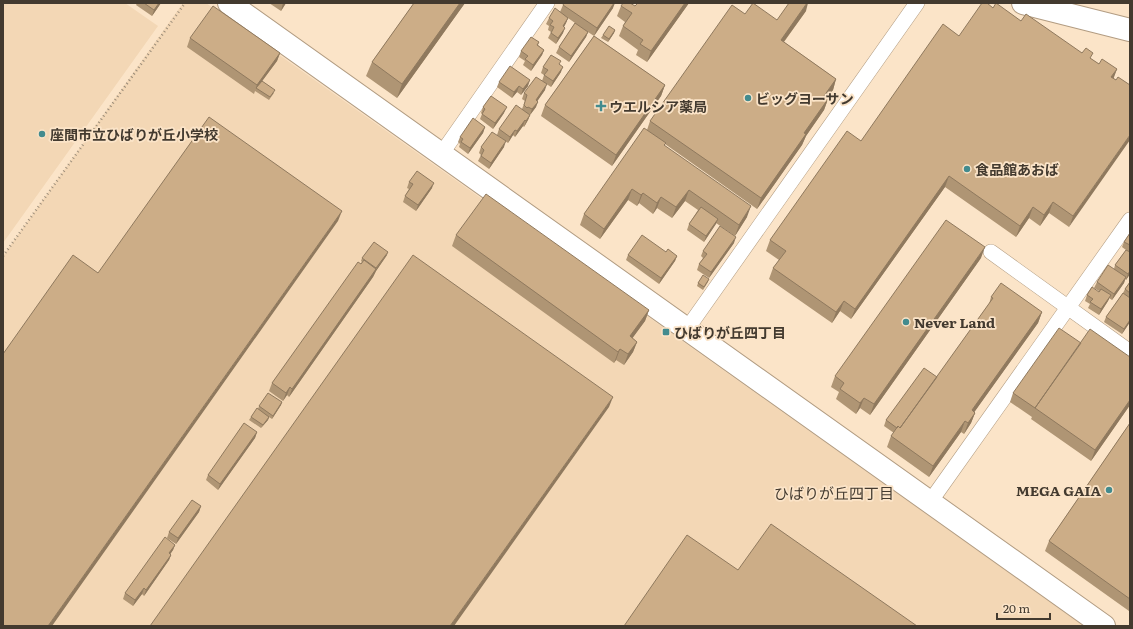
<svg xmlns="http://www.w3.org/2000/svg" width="1133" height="629" font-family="Literata,'Noto Sans JP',serif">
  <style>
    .built { fill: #f3d7b5 }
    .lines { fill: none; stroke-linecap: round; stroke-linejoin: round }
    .street-casing { stroke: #b29c82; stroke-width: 16 }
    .secondary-casing { stroke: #b29c82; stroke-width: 24 }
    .path { stroke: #9c8d79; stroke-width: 2.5; stroke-dasharray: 1 3; stroke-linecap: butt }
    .street { stroke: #fff; stroke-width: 15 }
    .secondary { stroke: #fff; stroke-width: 22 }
    .wall { fill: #af9574 }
    .shaded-wall { fill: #8f795e }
    .building { fill: #ccad87; stroke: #8f795e }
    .poi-dot { fill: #438b8e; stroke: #fbe4c8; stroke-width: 1.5 }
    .labels { text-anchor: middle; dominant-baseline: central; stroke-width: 3.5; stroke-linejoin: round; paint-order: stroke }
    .poi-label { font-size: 14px; font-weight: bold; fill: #433a2f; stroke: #fbe4c8; text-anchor: start }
    .neighbourhood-label { font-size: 15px; fill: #433a2f; stroke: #fbe4c8 }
  </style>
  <rect width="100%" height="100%" fill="#fbe4c8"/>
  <!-- built -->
  <path class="built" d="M3 3H125L158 26 3 243Z
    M183 3H206L1084 626H3V256Z"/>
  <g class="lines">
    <defs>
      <path id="street" d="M442 153 547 3
        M991 252 1130 352
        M687 329 917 3
        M930 502 1130 220"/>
      <path id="secondary" d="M229 3 1104 626
        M1023 3 1130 30"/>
    </defs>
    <!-- street casing -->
    <use href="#street" class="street-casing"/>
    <!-- secondary casing -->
    <use href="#secondary" class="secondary-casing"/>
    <!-- path -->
    <path class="path" d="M3 256 185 3"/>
    <!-- street -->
    <use href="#street" class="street"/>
    <!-- secondary -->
    <use href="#secondary" class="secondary"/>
  </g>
  <!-- wall -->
  <path class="wall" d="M137 3H161L152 16 136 5Z
    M269 3H286L281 11Z
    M414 3H465L397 98 366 76 372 62Z
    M689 3 647 62 636 55 638 50 619 36 623 26 625 22 617 16 621 6H635Z
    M563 5 613 8 594 36 665 85 661 96 612 166 541 116 545 105 594 36 588 32 586 37 569 62 556 53 559 47 575 23 568 18 566 23 564 27 563 33 556 44 548 38 551 32 548 30 549 26 546 24 549 18 560 12Z
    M993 8 1021 21 1082 53 1099 64 1117 69 1113 78 1116 80 1130 85 1069 227 1049 213 1040 226 1029 218 1016 237 945 187 851 319 840 311 832 323 769 279 773 268 779 260 766 251 770 240 861 141 959 36Z
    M806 11 784 42 836 79 833 90 827 98 828 99 824 110 806 136 802 145 757 209 665 144V146L747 217 735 236 716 223 704 242 687 230 689 224 698 210 685 201 672 218 657 208 653 214 639 203 637 206 628 200 600 239 580 225 584 214 647 130 650 121 745 14 777 20Z
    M615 30 614 33 608 42 601 38 603 35Z
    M190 38 280 53 277 61 262 81 274 93 269 100 255 91 254 94 187 47Z
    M539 42 538 45 544 50 542 55 531 71 523 65 525 61 519 57 521 51Z
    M560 64 561 72 551 87 542 81 544 75 541 73 543 67Z
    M499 82 528 86 521 95 517 92 512 98 497 87Z
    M545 90 537 101 536 107 530 115 528 120 524 127 523 126 515 137 513 135 508 143 497 135 499 129 522 109 525 101 522 99 524 93Z
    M483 107 504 113 493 129 480 119 482 114 481 113Z
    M485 127 483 133 468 154 459 147 460 144 458 142 460 137Z
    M481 147H504L489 169 478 161 481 155 479 153Z
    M409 182 432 188 416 211 403 202 405 196 409 189 407 188Z
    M1130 233V274L1126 280 1125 279 1124 283 1112 300 1109 298 1108 301 1099 315 1088 308 1090 304 1085 301 1087 295 1099 292V291L1094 288 1097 282 1114 269 1115 265 1126 250 1122 247 1124 242Z
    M456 235 649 310 645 321 632 338 637 342 633 352 624 365 616 360 614 363 452 246Z
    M734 243 709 278 697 270 699 264 703 258 701 256 703 251Z
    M666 252 677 256 675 261 659 284 626 260 628 255Z
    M387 255 376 271 373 277 289 397 287 395 283 401 269 391 272 383 362 262 361 261 362 258Z
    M981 258 870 415 860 408 856 414 836 399 839 392 831 387 835 376Z
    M709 279 708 282 703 290 697 286 698 283Z
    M1130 282V322L1122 334 1104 322 1106 317 1123 293 1125 289Z
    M991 297 1042 312 1038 323 974 412 975 413 971 423 964 434 961 432 929 477 887 447 891 436 894 433 884 426 886 420 937 377 989 304Z
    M1081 343 1130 357V405L1091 461 1031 419 1032 417 1010 402 1013 393Z
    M282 402 281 405 272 419 269 417 268 420 261 428 249 420 251 417 258 409 259 406Z
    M1130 423V611H1129L1045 551 1049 541Z
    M257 432 255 438 218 490 206 480 208 475Z
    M201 506 199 512 176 544 167 538 169 532Z
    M175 545 173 550 170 554 171 555 169 560 144 596 142 594 133 606 123 599 125 593Z"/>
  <!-- shaded-wall -->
  <path class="shaded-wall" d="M159 3H161L152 16 154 10Z
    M283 3H286L281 11Z
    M460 3H465L397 98 402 84Z
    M614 3H615L613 8 594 36 597 28Z
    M685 3H689L647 62 651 51Z
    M807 3H808L806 11 777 51 781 40Z
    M568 18 566 23 561 32 563 26Z
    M565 28 563 33 556 44 558 38Z
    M615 30 614 33 608 42 609 39Z
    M588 32 586 37 569 62 571 56Z
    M544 50 542 55 531 71 533 65Z
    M280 53 277 61 257 88H256L254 94 257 85Z
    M563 67 561 72 551 87 553 81Z
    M1117 69 1113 80 1111 77Z
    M836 79 833 90 820 107 824 96Z
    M530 80 528 86 521 95 523 89Z
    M547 84 545 90 534 106 536 100Z
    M665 85 661 96 612 166 616 155Z
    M519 86 517 92 512 98 514 92Z
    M828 99 824 110 806 136 802 145 757 209 761 198 804 133Z
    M538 102 536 107 530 115 532 109Z
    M507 107 504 113 493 129 495 123Z
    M530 115 528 120 524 127 526 121Z
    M525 120 523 126 515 137 517 131Z
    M485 127 483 133 468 154 470 148Z
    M515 130 513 135 508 143 510 137Z
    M1130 135V140L1069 227 1073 216Z
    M506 141 504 147 489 169 491 163Z
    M949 176 945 187 851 319 855 309Z
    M434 183 432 188 416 211 418 205Z
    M632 189 628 200 600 239 604 229Z
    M689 190 685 201 672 218 676 207Z
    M643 193 639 203 637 206 641 195Z
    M661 197 657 208 653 214 657 203Z
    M1053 202 1049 213 1040 226 1044 215Z
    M751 206 747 217 735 236 739 225Z
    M1033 207 1029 218 1016 237 1020 226Z
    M342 211 338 221 52 626H48Z
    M718 219 716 224 704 242 706 236Z
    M736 237 734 243 709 278 711 272Z
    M985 247 981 258 870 415 874 404Z
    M388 252 387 255 376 271 373 277 289 397 292 389Z
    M677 256 675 261 659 284 661 278Z
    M1130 271V274L1126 280 1128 274Z
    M1126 277 1124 283 1112 300 1114 294Z
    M1111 295 1108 301 1099 315 1101 309Z
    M844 301 840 311 832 323 836 312Z
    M649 310 645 321 626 347 630 336Z
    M1042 312 1038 323 968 421 972 410Z
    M1130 320V322L1122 334 1124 329Z
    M637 342 633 352 624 365 628 354Z
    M620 349 616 360 614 363 618 352Z
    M290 387 287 395 283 401 286 393Z
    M613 397 609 407 454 626H450Z
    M864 398 860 408 856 414 860 403Z
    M1130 400V405L1091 461 1095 450Z
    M282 402 281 405 272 419 273 416Z
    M975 413 971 423 964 434 968 423Z
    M269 417 268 420 261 428 263 425Z
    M965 421 961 432 929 477 933 466Z
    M257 432 255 438 218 490 220 484Z
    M201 506 199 512 176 544 178 538Z
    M175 545 173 550 167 559 169 553Z
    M171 555 169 560 144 596 146 590Z
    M144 588 142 594 133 606 135 600Z"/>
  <!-- building -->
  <path class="building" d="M144 3H159L154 10Z
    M414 3H460L402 84 372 62Z
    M564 3H614L597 28 563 5Z
    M623 3H630L635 6 638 3H685L651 51 640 44 643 40 623 26 632 13 621 6Z
    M753 3 777 20 789 3H807L781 40 836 79 824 96 828 99 804 133 806 134 761 198 650 121 732 5 745 14Z
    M982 3H987L993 8 996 3 1021 21 1026 14 1082 53 1086 48 1093 53 1090 58 1099 64 1102 59 1117 69 1111 77 1116 80 1118 77 1130 85V135L1073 216 1053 202 1044 215 1033 207 1020 226 949 176 855 309 844 301 836 312 773 268 786 251 770 240 847 131 861 141 943 24 959 36Z
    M213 6 280 53 257 85 190 38Z
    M555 8 568 18 563 26 565 28 558 38 551 33 554 27 550 25 553 21 549 18Z
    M575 23 588 32 571 56 559 47Z
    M609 26 615 30 609 39 603 35Z
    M594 36 665 85 616 155 545 105Z
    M531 37 539 42 537 45 544 50 533 65 525 59 528 56 521 51Z
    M551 55 561 61 559 64 563 67 553 81 544 75 548 70 543 67Z
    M510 66 530 80 523 89 519 86 514 92 499 82Z
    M536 77 547 84 536 100 538 102 532 109 528 107 527 108 524 105 527 95 524 93Z
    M262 81 275 90 270 97 256 88Z
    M491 96 507 107 495 123 482 114 485 109 483 107Z
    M516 105 530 115 526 121 525 120 517 131 515 130 510 137 499 129Z
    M209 117 342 211 48 626H3V354L73 255 98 273Z
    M473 118 485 127 470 148 461 142 463 139 460 137Z
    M644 128 666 143 664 145 751 206 739 225 689 190 676 207 661 197 657 203 643 193 641 195 632 189 604 229 584 214Z
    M492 132 506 141 491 163 481 156 484 150 481 147Z
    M417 171 434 183 418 205 405 196 413 184 409 182Z
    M486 194 649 310 630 336 637 342 628 354 620 349 618 352 456 235Z
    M701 207 718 219 706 236 689 224Z
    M946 220 985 247 874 404 864 398 860 403 840 389 844 383 835 376Z
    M720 226 736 237 711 272 699 264 707 254 703 251Z
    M1130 233V245L1124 242Z
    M642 235 666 252 668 249 677 256 661 278 628 255Z
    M374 242 388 252 376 268 362 258Z
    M1126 250 1130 252V271L1128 274 1115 265Z
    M413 255 613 397 450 626H150Z
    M364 260 376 269 292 389 290 387 286 393 272 383 358 262 361 264Z
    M1108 265 1126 277 1114 294 1097 282Z
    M703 275 709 279 704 287 698 283Z
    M1130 282V293L1125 289Z
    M1001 283 1042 312 972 410 975 413 968 423 965 421 933 466 891 436 898 426 900 428 993 298 991 297Z
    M1092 287 1099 292 1101 289 1111 295 1101 309 1090 302 1093 299 1087 295Z
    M1123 293 1130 298V320L1124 329 1106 317Z
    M1059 328 1081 343 1035 408 1013 393Z
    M1090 329 1130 357V400L1095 450 1035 408Z
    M924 368 937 377 900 428 898 426 897 428 886 420Z
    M268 393 282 402 273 416 259 406Z
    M257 408 269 417 263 425 251 417Z
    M244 423 257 432 220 484 208 475Z
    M1130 423V599L1049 541Z
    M192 500 201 506 178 538 169 532Z
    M771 524 917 626H624L687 535 738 570Z
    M165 537 175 545 169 553 171 555 146 590 144 588 135 600 125 593Z"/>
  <!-- markers -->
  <g class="poi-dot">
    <circle cx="748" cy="98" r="4"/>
    <path d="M599 100h4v4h4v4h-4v4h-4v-4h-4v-4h4z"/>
    <circle cx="42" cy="134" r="4"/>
    <circle cx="967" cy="169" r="4"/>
    <circle cx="906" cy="322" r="4"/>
    <rect x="662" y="328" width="8" height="8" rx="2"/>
    <circle cx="1109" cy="490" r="4"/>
  </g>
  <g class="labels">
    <!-- poi labels -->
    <g class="poi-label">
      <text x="756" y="98">ビッグヨーサン</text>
      <text x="609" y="106">ウエルシア薬局</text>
      <text x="50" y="134">座間市立ひばりが丘小学校</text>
      <text x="975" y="169">食品館あおば</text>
      <text x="914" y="322">Never Land</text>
      <text x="674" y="332">ひばりが丘四丁目</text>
      <text x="1101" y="490" text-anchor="end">MEGA GAIA</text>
    </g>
    <!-- neighbourhood labels -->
    <g class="neighbourhood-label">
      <text x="834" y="492">ひばりが丘四丁目</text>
    </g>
  </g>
  <!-- border -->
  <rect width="1133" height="629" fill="none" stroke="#433a2f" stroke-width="8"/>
  <!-- scale -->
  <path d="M997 613v6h53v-6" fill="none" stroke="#433a2f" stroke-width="2"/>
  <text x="1003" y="613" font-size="12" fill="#433a2f" stroke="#fbe4c8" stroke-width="3" paint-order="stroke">20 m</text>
</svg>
